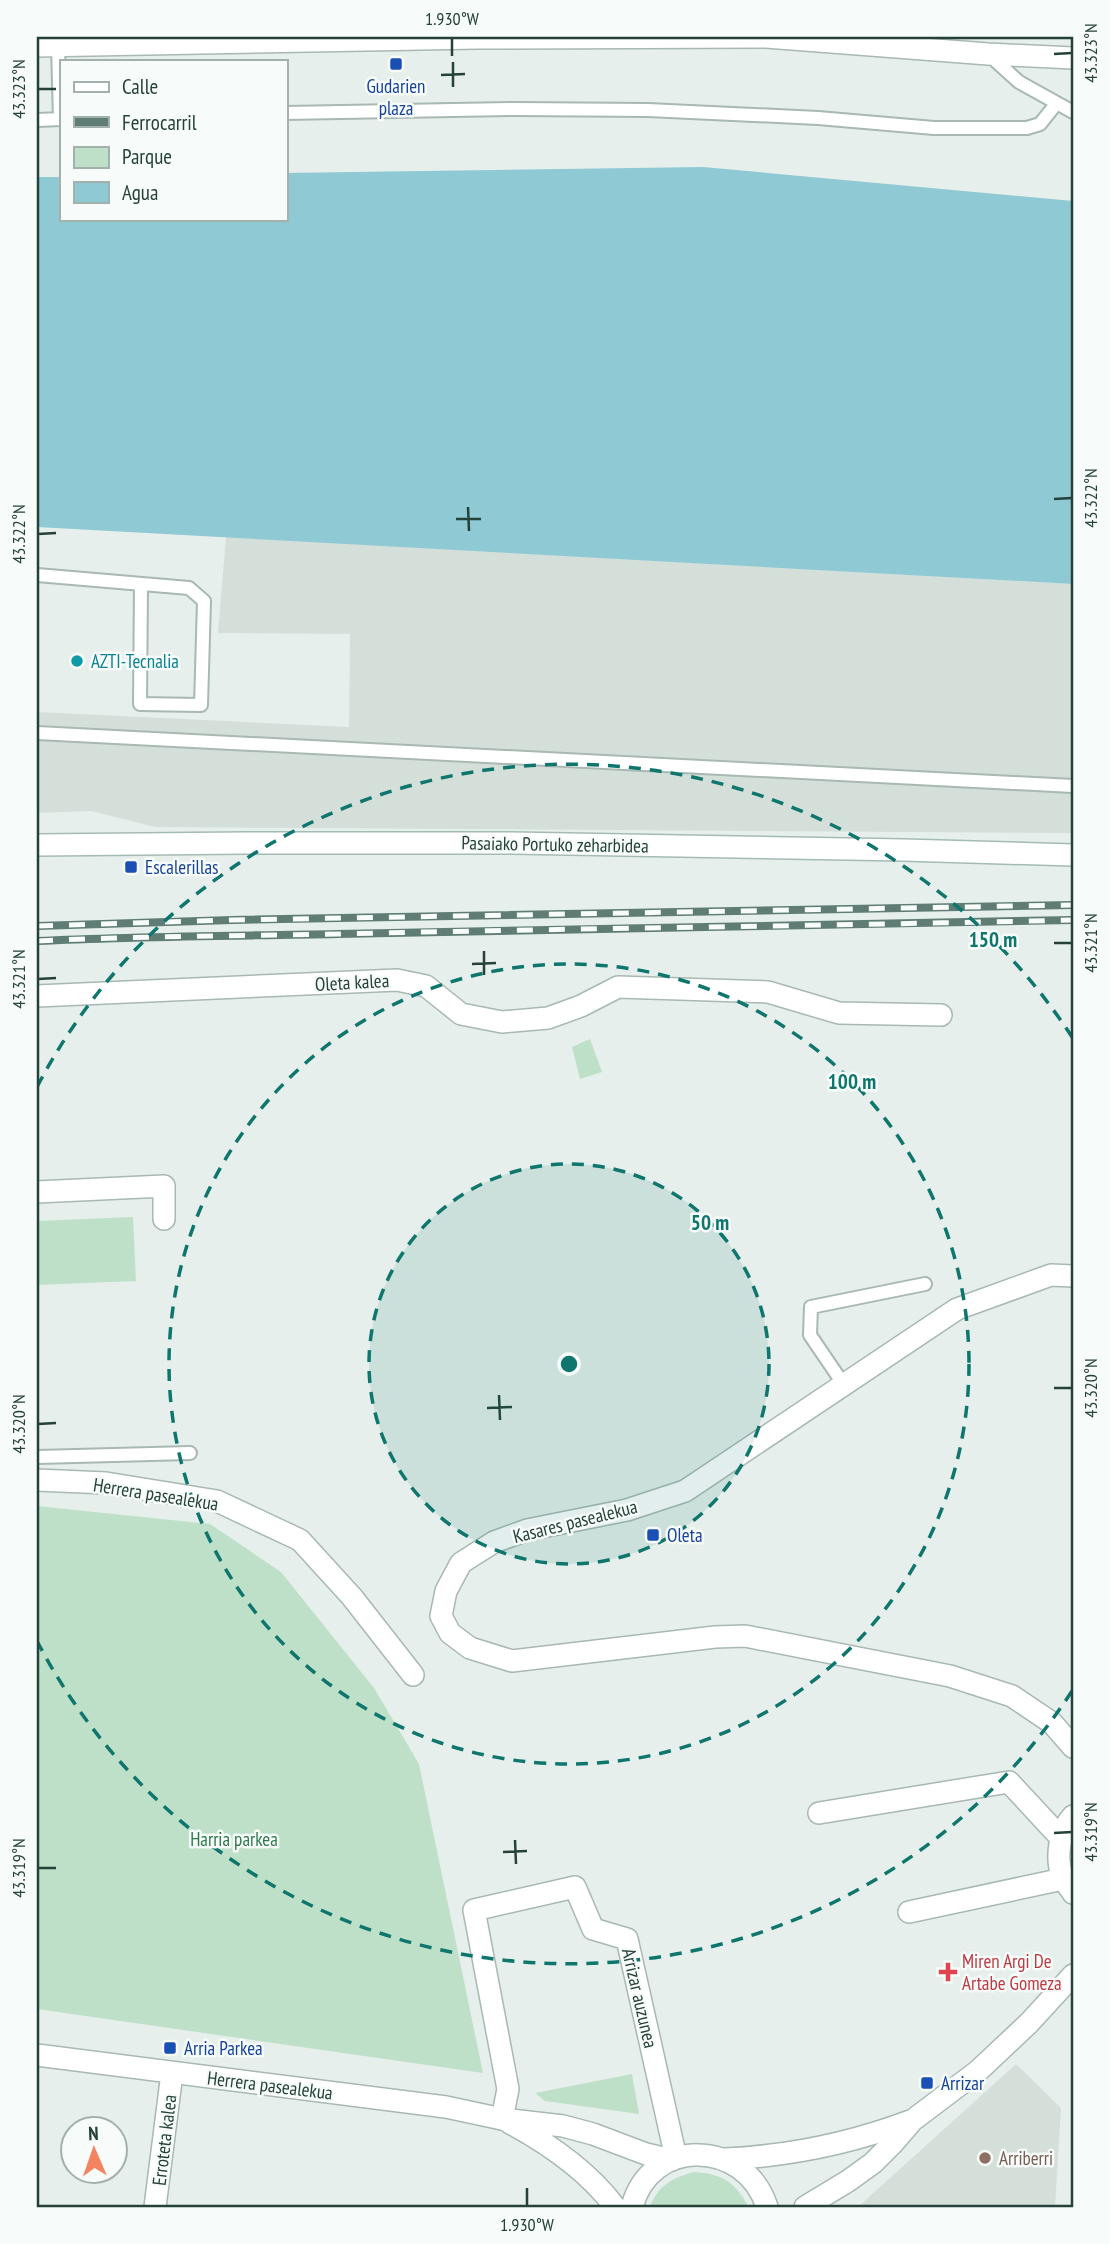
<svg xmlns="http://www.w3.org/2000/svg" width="1110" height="2244" font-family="'PT Sans Narrow',sans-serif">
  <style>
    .built { fill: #d4dfda }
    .green { fill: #bfe0c8 }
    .water { fill: #8ec9d4 }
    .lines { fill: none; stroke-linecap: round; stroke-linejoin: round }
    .service-casing { stroke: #a8b8b2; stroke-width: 16 }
    .minor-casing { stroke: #a8b8b2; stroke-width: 24 }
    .tertiary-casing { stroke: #a8b8b2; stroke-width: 24 }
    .secondary-casing { stroke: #a4bbb3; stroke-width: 24 }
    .service { stroke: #fff; stroke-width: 12 }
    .minor { stroke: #fff; stroke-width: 21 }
    .tertiary { stroke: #fff; stroke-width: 21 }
    .secondary { stroke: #fff; stroke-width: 21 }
    .rail-casing { stroke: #5f7d75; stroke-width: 8 }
    .rail { stroke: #f7fbf9; stroke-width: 5; stroke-dasharray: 16; stroke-linecap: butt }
    .ticks { fill: none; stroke: #24423a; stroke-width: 2.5 }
    .ring { fill: none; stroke: #0f766e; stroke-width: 3.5; stroke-dasharray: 12 9 }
    .transit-dot { fill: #1a4fb4; stroke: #f7fbf9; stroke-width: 2.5 }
    .culture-dot { fill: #0f9aa8; stroke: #f7fbf9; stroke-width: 2.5 }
    .health-dot { fill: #e0444e; stroke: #f7fbf9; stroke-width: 2.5 }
    .education-dot { fill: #8d6e63; stroke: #f7fbf9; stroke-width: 2.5 }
    .labels { text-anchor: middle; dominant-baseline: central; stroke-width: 5; stroke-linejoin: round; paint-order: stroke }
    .transit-label { font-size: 19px; fill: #164399; stroke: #f7fbf9; text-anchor: start }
    .culture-label { font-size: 19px; fill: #0d838f; stroke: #f7fbf9; text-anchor: start }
    .street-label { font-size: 19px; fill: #24423a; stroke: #f7fbf9 }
    .park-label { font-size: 19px; fill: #2d7a4b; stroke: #f7fbf9 }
    .health-label { font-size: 19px; fill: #be3a42; stroke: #f7fbf9; text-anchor: start }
    .education-label { font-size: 19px; fill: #785e54; stroke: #f7fbf9; text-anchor: start }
    .centre { fill: #0f766e; stroke: #f7fbf9; stroke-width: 3.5 }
    .ring-label { font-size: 21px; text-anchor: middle; font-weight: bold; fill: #0f766e; stroke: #f7fbf9; stroke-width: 5; stroke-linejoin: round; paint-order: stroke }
    .neatline { fill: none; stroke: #24423a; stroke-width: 2.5 }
    .ticks-label { font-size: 18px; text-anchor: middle; fill: #24423a }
  </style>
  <rect width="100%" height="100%" fill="#e6efeb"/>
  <!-- built -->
  <path class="built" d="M226 537 1073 584V833L155 827 91 811 37 813V712L349 727 350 634 218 633Z
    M1016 2064 1061 2108 1055 2207H858Z"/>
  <!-- green -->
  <path class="green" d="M590 1039 602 1072 580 1079 572 1047Z
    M133 1217 136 1281 37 1285V1221Z
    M37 1506 210 1524 281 1572 374 1688 419 1764 483 2073 37 2009Z
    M632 2074 639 2114 545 2101 535 2093Z
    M694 2172C723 2174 735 2182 749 2207H650C657 2186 674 2177 694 2172Z"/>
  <!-- water -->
  <path class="water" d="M703 167 1073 201V584L37 527V177H61V219H285V173Z"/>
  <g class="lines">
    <defs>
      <path id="service" d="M58 46 60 119
        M988 54 1019 82 1073 112
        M285 113 514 109 648 110 818 118 934 128H1027L1040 124 1056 104
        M37 120 61 119
        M37 575 189 588 204 601 201 705 140 704 141 586
        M37 733 1073 786
        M844 1385 810 1335 811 1307 925 1284
        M37 1457 190 1453"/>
      <path id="minor" d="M37 46 478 38 766 37 988 54 1073 58
        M37 996 397 980 426 986 461 1014 502 1022 548 1018 581 1006 618 987 768 992 839 1013 941 1015
        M37 1192 164 1186V1219
        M37 1480 106 1483 217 1501 300 1540 352 1597 413 1675
        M819 1813 1009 1782 1061 1838
        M1073 1816C1059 1831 1055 1859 1063 1878 1065 1883 1070 1888 1073 1893
        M909 1912 1063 1879
        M502 2119 508 2089 474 1910 575 1887 593 1929 627 1939 676 2158
        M155 2207 172 2073"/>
      <path id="tertiary" d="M1073 1276 1051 1275 957 1309 685 1491 627 1510 527 1530 494 1542 461 1563 446 1591 441 1616 450 1633 470 1648 512 1661 715 1637 745 1636 950 1676 1012 1696 1052 1723 1073 1747
        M37 2055 446 2107 502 2119 563 2126 593 2134 646 2154 672 2160
        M510 2123C549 2144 588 2171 615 2207
        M725 2159C789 2156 849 2144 910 2121
        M632 2207C650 2137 745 2138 767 2207
        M805 2207 848 2181 873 2163 894 2142 913 2120 978 2071 1029 2023 1073 1975"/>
      <path id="secondary" d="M37 845 246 843H512L904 850 1073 855"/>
    </defs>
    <!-- service casing -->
    <use href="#service" class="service-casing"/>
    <!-- minor casing -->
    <use href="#minor" class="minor-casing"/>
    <!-- tertiary casing -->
    <use href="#tertiary" class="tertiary-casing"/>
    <!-- secondary casing -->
    <use href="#secondary" class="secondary-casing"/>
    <!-- service -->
    <use href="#service" class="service"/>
    <!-- minor -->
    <use href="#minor" class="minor"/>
    <!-- tertiary -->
    <use href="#tertiary" class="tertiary"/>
    <!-- secondary -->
    <use href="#secondary" class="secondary"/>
    <defs>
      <path id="rail" d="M37 926 232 920 1073 905
        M37 941C137 936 238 936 338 934 583 928 828 926 1073 920"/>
    </defs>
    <!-- rail casing -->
    <use href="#rail" class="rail-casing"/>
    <!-- rail -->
    <use href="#rail" class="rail"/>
  </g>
  <!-- ticks -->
  <path class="ticks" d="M452 38V56M1054 54 1072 53M453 62V87M441 75 465 74M38 89H56M1054 499 1072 498M468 507 469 531M456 519H481M38 534 56 533M1054 943H1072M484 951V975M472 964 496 963M38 979 56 978M1054 1388H1072M499 1395 500 1420M487 1408 512 1407M38 1424 56 1423M1054 1833 1072 1832M515 1840 516 1864M503 1852 527 1851M38 1868H56M527 2188V2206"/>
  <!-- distance rings -->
  <circle cx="569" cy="1364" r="200" fill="#0f766e" fill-opacity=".12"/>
  <g class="ring">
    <circle cx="569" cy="1364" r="200"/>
    <circle cx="569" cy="1364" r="400"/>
    <path d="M1072 1691A600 600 0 0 1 37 1641M37 1087A600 600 0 0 1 1072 1037"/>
  </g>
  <!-- markers -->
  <g class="transit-dot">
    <rect x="389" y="57" width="14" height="14" rx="3.5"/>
    <rect x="124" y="860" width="14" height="14" rx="3.5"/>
    <rect x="646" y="1528" width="14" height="14" rx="3.5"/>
    <rect x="163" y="2041" width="14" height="14" rx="3.5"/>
    <rect x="920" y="2076" width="14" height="14" rx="3.5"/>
  </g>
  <circle class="culture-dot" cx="77" cy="661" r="7"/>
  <path class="health-dot" d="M944.5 1961.5h7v7h7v7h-7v7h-7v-7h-7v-7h7z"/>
  <circle class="education-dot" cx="985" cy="2158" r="7"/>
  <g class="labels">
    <!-- transit labels -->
    <g class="transit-label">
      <text x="396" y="86" text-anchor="middle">Gudarien<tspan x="396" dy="22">plaza</tspan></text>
      <text x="145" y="867">Escalerillas</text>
      <text x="667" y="1535">Oleta</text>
      <text x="184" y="2048">Arria Parkea</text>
      <text x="941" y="2083">Arrizar</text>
    </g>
    <!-- culture labels -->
    <g class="culture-label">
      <text x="91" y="661">AZTI-Tecnalia</text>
    </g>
    <!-- street labels -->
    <g class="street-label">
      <text transform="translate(555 844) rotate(1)">Pasaiako Portuko zeharbidea</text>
      <text transform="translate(352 982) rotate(-3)">Oleta kalea</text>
      <text transform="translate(156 1494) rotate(9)">Herrera pasealekua</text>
      <text transform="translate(575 1521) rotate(-14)">Kasares pasealekua</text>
      <text transform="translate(640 1998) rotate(77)">Arrizar auzunea</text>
      <text transform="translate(270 2085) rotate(7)">Herrera pasealekua</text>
      <text transform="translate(164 2140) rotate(-83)">Erroteta kalea</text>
    </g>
    <!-- park labels -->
    <g class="park-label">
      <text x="234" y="1839">Harria parkea</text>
    </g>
    <!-- health labels -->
    <g class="health-label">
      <text x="962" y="1961">Miren Argi De<tspan x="962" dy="22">Artabe Gomeza</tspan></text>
    </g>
    <!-- education labels -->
    <g class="education-label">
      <text x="999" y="2158">Arriberri</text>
    </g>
  </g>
  <circle cx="569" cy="1364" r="10" class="centre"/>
  <g class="ring-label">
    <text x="993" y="947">150 m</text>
    <text x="852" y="1089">100 m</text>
    <text x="710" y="1230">50 m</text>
  </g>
  <!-- border -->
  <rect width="1110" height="2244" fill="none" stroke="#f7fbf9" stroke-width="77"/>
  <!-- legend -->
  <rect x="60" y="60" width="228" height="161" fill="#f7fbf9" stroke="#a3b1ad" stroke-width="2"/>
  <rect x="74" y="82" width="35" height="10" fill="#ffffff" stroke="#a3b1ad" stroke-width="2"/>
  <text x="122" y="94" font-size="21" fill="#24423a">Calle</text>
  <rect x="74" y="117" width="35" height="10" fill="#5f7d75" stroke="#a3b1ad" stroke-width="2"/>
  <text x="122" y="130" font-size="21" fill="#24423a">Ferrocarril</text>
  <rect x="74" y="147" width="35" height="21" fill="#bfe0c8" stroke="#a3b1ad" stroke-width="2"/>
  <text x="122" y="164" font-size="21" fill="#24423a">Parque</text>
  <rect x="74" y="182" width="35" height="21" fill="#8ec9d4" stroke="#a3b1ad" stroke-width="2"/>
  <text x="122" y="200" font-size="21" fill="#24423a">Agua</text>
  <!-- north arrow -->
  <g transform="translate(94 2150) rotate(358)"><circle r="33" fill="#f7fbf9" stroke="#a3b1ad" stroke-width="2"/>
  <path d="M0-5L12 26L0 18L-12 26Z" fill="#f4845f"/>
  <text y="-10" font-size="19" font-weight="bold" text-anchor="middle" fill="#24423a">N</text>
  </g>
  <rect x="38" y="38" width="1034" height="2168" class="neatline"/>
  <g class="ticks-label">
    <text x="452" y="25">1.930°W</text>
    <text transform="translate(1091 53) rotate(-90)" y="6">43.323°N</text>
    <text transform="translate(19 89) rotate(-90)" y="6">43.323°N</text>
    <text transform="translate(1091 498) rotate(-90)" y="6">43.322°N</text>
    <text transform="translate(19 534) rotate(-90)" y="6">43.322°N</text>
    <text transform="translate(1091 943) rotate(-90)" y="6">43.321°N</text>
    <text transform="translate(19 979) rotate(-90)" y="6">43.321°N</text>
    <text transform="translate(1091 1388) rotate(-90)" y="6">43.320°N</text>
    <text transform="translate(19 1424) rotate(-90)" y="6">43.320°N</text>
    <text transform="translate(1091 1832) rotate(-90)" y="6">43.319°N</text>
    <text transform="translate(19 1868) rotate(-90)" y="6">43.319°N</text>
    <text x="527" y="2231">1.930°W</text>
  </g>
</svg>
